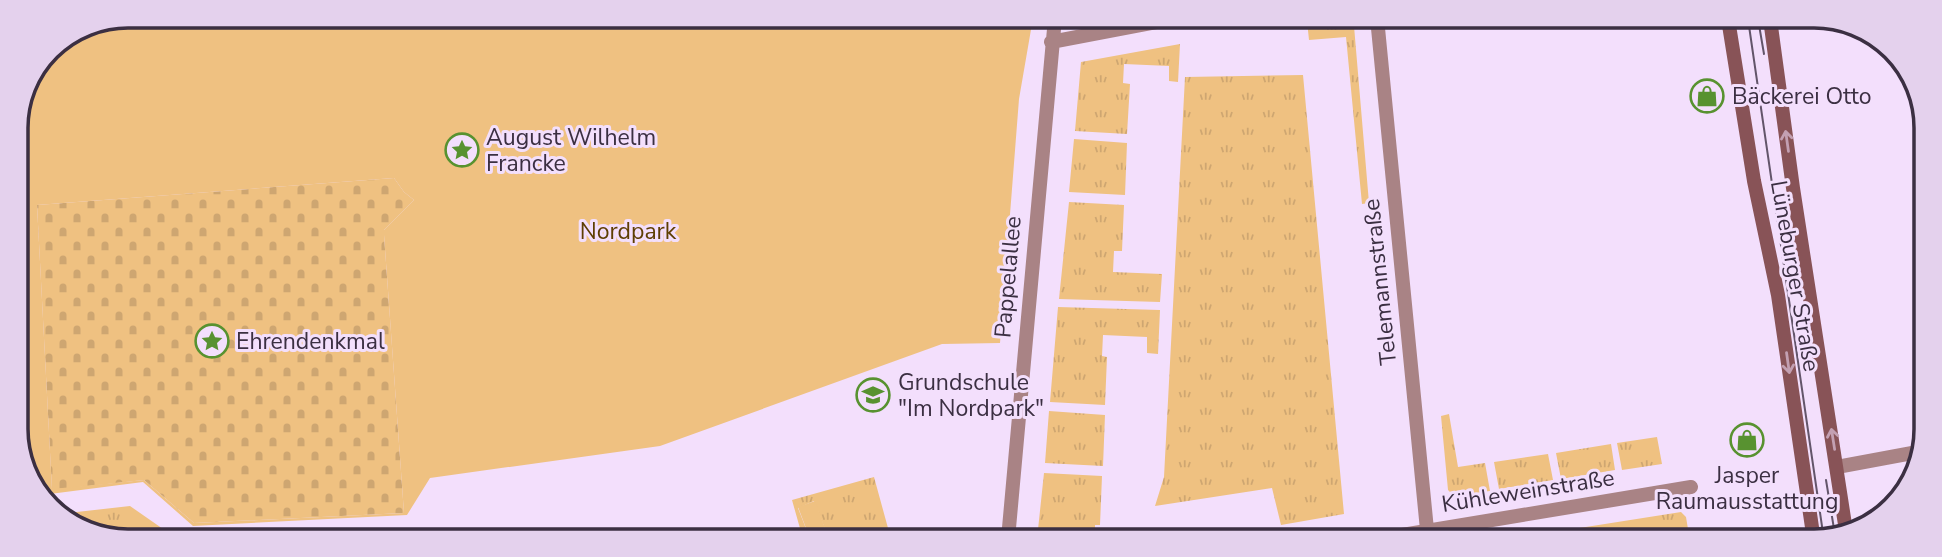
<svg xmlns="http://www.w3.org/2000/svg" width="1942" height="557" font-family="'Nunito Sans',sans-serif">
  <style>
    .grass { fill: url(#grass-tufts) }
    .cemetery { fill: url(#cemetery-stones) }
    .park { fill: #efc181; fill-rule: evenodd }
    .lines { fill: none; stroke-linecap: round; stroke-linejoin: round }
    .minor { stroke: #a98385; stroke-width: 14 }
    .secondary { stroke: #885357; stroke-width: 14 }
    .tram { stroke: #63556a; stroke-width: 2 }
    .oneway { stroke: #c3a0b2 }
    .labels { text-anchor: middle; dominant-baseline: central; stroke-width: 6; stroke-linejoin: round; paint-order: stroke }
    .poi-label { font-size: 23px; fill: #3b2f42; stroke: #f3dffc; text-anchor: start }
    .park-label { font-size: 23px; fill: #5e3e03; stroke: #f3dffc }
    .street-label { font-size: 23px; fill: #3b2f42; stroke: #f3dffc }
    .rim { fill: none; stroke: #3b2f42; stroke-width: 3.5 }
  </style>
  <defs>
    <pattern id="grass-tufts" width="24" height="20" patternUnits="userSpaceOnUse" patternTransform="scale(1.75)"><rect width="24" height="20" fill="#efc181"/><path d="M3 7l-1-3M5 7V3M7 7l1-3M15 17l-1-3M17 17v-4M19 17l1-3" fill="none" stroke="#cea671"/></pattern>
    <pattern id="cemetery-stones" width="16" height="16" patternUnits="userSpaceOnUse" patternTransform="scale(1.75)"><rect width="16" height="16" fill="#efc181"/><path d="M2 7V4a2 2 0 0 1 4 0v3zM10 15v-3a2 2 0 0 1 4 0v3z" fill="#cea671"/></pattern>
  </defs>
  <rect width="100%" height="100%" fill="#f3dffc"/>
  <!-- grass -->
  <path class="grass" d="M1323 18H1345L1354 26 1369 203 1362 204 1346 37 1309 40 1307 21Z
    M1180 44 1178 82 1169 81V66L1124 64 1123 83 1130 84 1127 134 1075 131 1081 62Z
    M1303 75 1344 514 1281 525 1272 488 1155 506 1164 477 1185 77Z
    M1074 139 1127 143 1125 195 1069 192Z
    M1069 202 1124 205 1122 251H1114L1113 272 1162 274 1160 302 1059 299Z
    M1058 307 1160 310 1158 354 1147 353V337L1103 335 1102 356 1107 357 1105 405 1050 402Z
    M1049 411 1105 415 1103 466 1045 463Z
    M1449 414 1458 467 1485 463 1490 491 1454 496 1448 490 1441 416Z
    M1657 437 1662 464 1622 470 1617 443Z
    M1611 444 1615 470 1561 479 1556 453Z
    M1548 454 1553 480 1499 489 1494 462Z
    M1044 473 1102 476 1100 525H1095V540L1037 539Z
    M874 477 891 539H829L814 501 798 508 810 539H803L792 500Z
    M130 506 176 538H99L59 514Z
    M1681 512 1686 517 1690 541 1503 540Z"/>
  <!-- cemetery -->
  <path class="cemetery" d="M394 178 404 192 414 200 384 230V235L404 513 194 523 144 480 52 490 37 205Z"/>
  <!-- park -->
  <path class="park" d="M128 16 1033 18 1019 99 1000 343 942 344 660 446 430 478 407 515 193 526 143 482 42 495 18 451 16 121 49 48ZM394 178 404 192 414 200 384 230V235L404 513 194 523 144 480 52 489 37 205Z
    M815 501 829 539H810L798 507Z"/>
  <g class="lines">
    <!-- minor -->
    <path class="minor" d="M1377 18 1428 540
      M1051 42 1177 18
      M1837 467 1923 451
      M1008 539 1055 18
      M1372 540 1691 487"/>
    <!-- secondary -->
    <path class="secondary" d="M1728 19 1754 181 1778 295 1814 541
      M1770 19 1793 188 1846 531"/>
    <!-- tram -->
    <path class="tram" d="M1748 19 1824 540
      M1758 19 1764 54
      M1826 480 1835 535"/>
  </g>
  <!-- one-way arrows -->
  <defs><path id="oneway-shaft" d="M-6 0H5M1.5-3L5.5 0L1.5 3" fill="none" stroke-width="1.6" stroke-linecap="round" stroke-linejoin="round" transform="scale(1.75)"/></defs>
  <g class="oneway">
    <use href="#oneway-shaft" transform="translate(1787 141) rotate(-98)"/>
    <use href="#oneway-shaft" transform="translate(1788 363) rotate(82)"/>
    <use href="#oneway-shaft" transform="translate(1833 439) rotate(-99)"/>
  </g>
  <!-- icons -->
  <defs>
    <symbol id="shop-ring" viewBox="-11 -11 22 22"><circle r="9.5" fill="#f3dffc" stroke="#589230" stroke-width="1.5"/><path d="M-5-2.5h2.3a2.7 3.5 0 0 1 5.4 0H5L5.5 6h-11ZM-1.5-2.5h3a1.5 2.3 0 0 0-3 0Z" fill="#589230"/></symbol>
    <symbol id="sight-ring" viewBox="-11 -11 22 22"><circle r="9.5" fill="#f3dffc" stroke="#589230" stroke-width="1.5"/><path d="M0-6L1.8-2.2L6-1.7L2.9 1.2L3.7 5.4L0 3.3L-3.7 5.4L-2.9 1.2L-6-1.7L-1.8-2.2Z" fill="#589230"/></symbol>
    <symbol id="school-ring" viewBox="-11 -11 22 22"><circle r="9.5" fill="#f3dffc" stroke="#589230" stroke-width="1.5"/><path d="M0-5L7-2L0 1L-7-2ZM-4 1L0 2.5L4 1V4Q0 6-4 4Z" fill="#589230"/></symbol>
  </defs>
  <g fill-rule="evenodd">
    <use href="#shop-ring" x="1688" y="77" width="38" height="38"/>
    <use href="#sight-ring" x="443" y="131" width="38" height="38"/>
    <use href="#sight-ring" x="193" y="322" width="38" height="38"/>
    <use href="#school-ring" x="854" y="376" width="38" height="38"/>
    <use href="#shop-ring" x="1728" y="421" width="38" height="38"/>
  </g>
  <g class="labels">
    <!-- poi labels -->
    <g class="poi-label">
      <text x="1732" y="96">Bäckerei Otto</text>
      <text x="486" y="137">August Wilhelm<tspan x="486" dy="26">Francke</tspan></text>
      <text x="236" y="341">Ehrendenkmal</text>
      <text x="898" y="382">Grundschule<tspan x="898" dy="26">"Im Nordpark"</tspan></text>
      <text x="1747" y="475" text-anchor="middle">Jasper<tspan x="1747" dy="26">Raumausstattung</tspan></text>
    </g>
    <!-- park labels -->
    <g class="park-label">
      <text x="628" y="231">Nordpark</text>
    </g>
    <!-- street labels -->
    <g class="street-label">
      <text transform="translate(1795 276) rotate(80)">Lüneburger Straße</text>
      <text transform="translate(1008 277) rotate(-85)">Pappelallee</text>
      <text transform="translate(1380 282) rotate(-96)">Telemannstraße</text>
      <text transform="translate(1528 491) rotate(-9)">Kühleweinstraße</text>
    </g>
  </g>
  <!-- crop -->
  <path d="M0 0H1942V557H0ZM128 28H1814A100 100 0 0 1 1914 128V429A100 100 0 0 1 1814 529H128A100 100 0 0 1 28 429V128A100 100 0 0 1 128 28Z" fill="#e4d1ed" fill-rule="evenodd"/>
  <path class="rim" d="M128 28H1814A100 100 0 0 1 1914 128V429A100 100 0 0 1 1814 529H128A100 100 0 0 1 28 429V128A100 100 0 0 1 128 28Z"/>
</svg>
